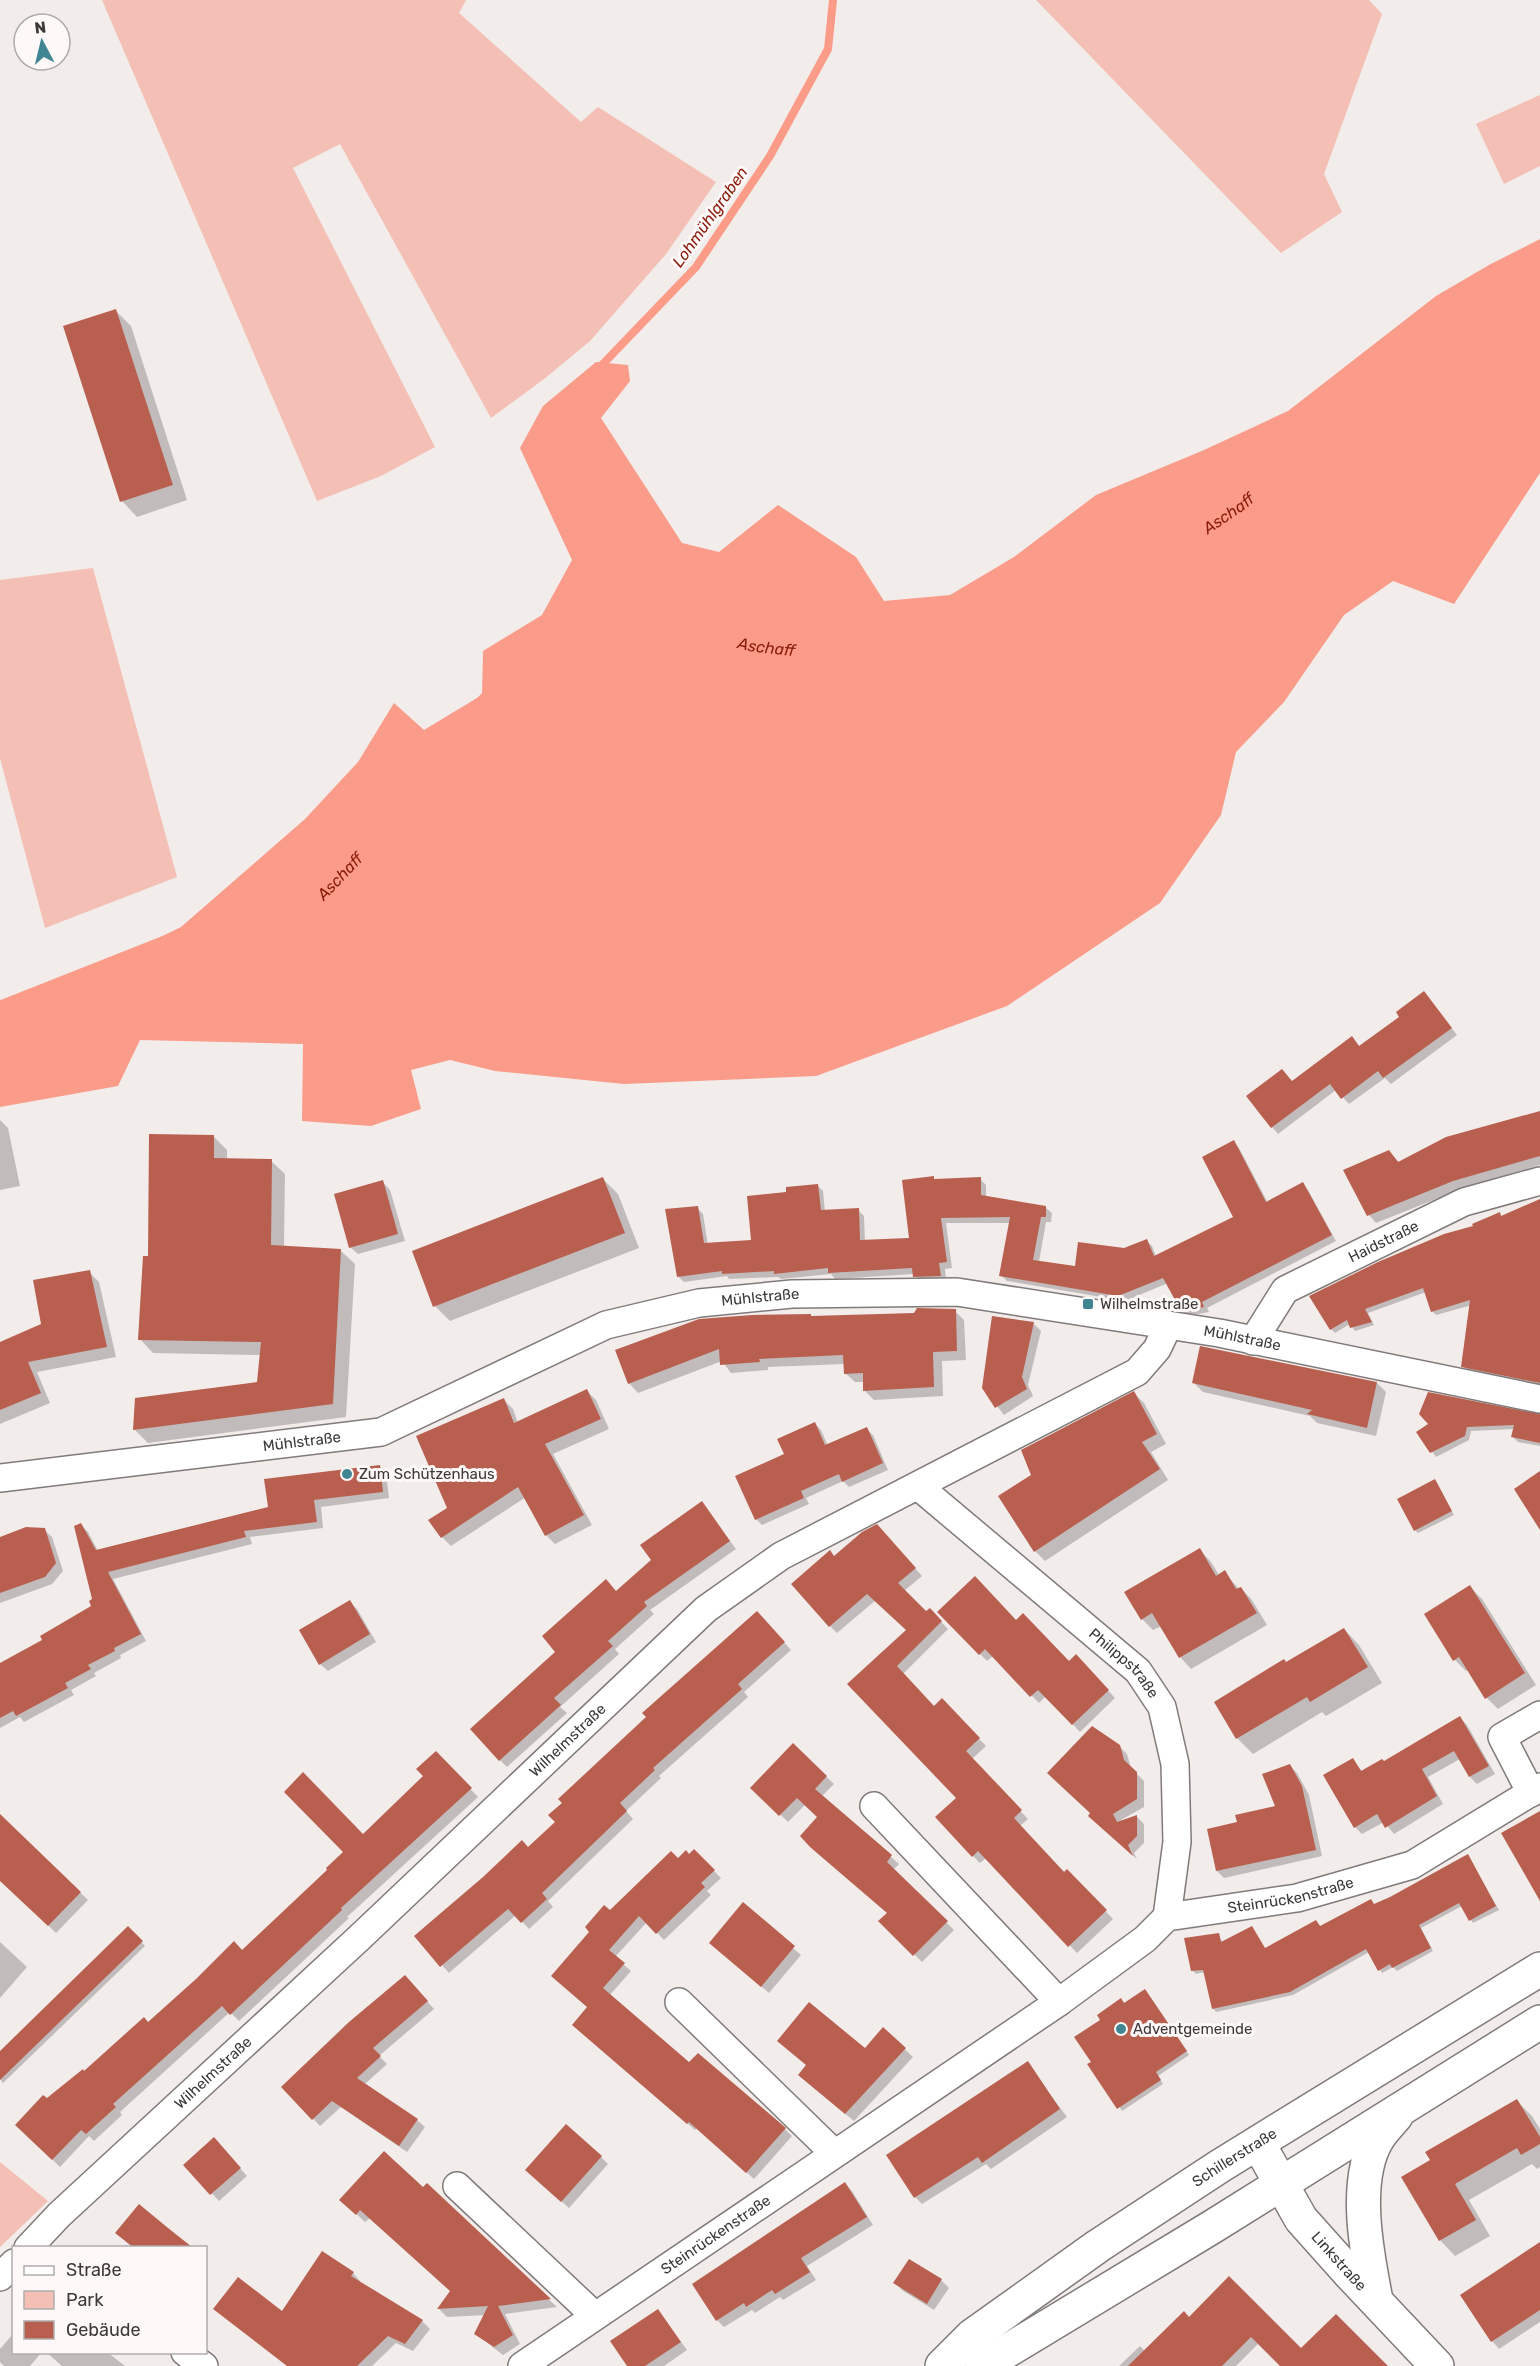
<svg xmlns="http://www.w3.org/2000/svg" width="1540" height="2366" font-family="Rubik,sans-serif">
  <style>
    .green { fill: #f4bfb4 }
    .forest { fill: #fb9b89 }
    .shadow { fill: #0003 }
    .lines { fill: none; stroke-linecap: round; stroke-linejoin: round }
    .stream { stroke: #fb9b88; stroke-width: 8 }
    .river { stroke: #fb9b88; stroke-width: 48 }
    .building { fill: #b95f4f }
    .street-casing { stroke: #807b7a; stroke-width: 30 }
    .secondary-casing { stroke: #807b7a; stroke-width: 36 }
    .street { stroke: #fff; stroke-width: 27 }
    .secondary { stroke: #fff; stroke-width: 33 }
    .poi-dot { fill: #408592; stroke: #fef9f8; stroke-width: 2 }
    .labels { text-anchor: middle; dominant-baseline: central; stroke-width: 6; stroke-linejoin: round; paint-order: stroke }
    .street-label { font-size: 15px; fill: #3c3939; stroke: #fef9f8 }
    .poi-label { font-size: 15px; fill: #3c3939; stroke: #fef9f8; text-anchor: start }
    .water-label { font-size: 16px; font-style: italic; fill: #891a09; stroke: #fef9f8 }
  </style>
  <rect width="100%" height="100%" fill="#f2ecea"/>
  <!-- green -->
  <path class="green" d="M102 0H466L459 13 581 122 598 107 716 182 666 254 590 341 544 379 491 418 340 144 293 168 435 447 381 476 317 501Z
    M1036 0H1369L1382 14 1324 174 1342 212 1281 253Z
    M1540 95V166L1504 184 1476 124Z
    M93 568 177 877 45 928 0 758V580Z
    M0 2162 48 2201 0 2247Z"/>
  <!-- forest -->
  <path class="forest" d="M1540 239V473L1454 604 1393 581 1344 615 1284 702 1236 752 1221 815 1160 903 1007 1006 816 1076 624 1084 495 1071 450 1060 411 1070 421 1109 371 1126 302 1121 303 1044 140 1040 118 1086 0 1107V1006L41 996 181 927 305 819 358 762 394 703 424 730 482 695 483 651 542 615 572 560 520 448 543 406 596 362 628 365 630 381 601 418 682 543 719 552 778 505 856 557 884 601 950 595 1014 557 1096 495 1204 450 1288 411 1436 296 1489 265Z"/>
  <!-- shadow -->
  <path class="shadow" d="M116 311 131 326 187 500 137 517 122 501Z
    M1430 1000 1457 1035 1391 1084 1385 1078 1349 1104 1336 1090 1278 1134 1272 1127 1293 1082 1360 1047 1401 1017Z
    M1540 1112V1165L1461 1189 1376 1223 1369 1215 1389 1152 1400 1163Z
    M0 1120 8 1128 20 1186 0 1190Z
    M213 1136 227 1150V1160L271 1161 285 1174 284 1247 341 1251 355 1264 346 1417 148 1443 134 1429 259 1383 261 1355 153 1353 140 1339 149 1257Z
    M1234 1142 1239 1148 1268 1203 1303 1184 1308 1190 1336 1241 1207 1308 1209 1312 1188 1316 1182 1310 1168 1283 1125 1301 1007 1281 1001 1275 1010 1223H946L952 1268 945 1269 946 1282H921L914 1274 835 1279 831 1274 781 1279 778 1277 729 1279 727 1276 684 1282 678 1276 697 1208 703 1214 708 1245 753 1242 788 1193 817 1185 823 1191 825 1212 858 1210 864 1216 865 1242 910 1239 933 1178 935 1180 980 1179 986 1185V1197L1046 1208 1052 1213 1051 1222H1046L1039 1262 1077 1267 1146 1240 1152 1246 1156 1256 1235 1217Z
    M603 1179 618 1194 639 1248 450 1321 435 1306Z
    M383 1182 390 1190 405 1241 358 1254 350 1247Z
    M1540 1202V1286L1436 1315 1432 1311 1426 1292 1368 1313 1374 1325 1355 1331 1350 1324 1335 1333 1331 1329 1475 1227 1499 1214 1502 1217Z
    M89 1272 99 1282 116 1357 37 1372 50 1403 0 1424V1344L43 1325Z
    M955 1311 964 1320 966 1360 942 1361 943 1396 874 1400 865 1391V1382H855L845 1373V1364L768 1367V1370L731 1373 722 1361 638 1393 629 1383 617 1351 812 1317 915 1314Z
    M1540 1320V1388L1470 1373 1463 1366Z
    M1033 1323 1041 1331 1028 1385 1033 1396 1004 1415 983 1388Z
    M1194 1383H1377L1386 1392 1376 1436 1317 1423 1310 1416 1203 1392Z
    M587 1391 596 1400 609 1429 553 1454 592 1525 555 1544 546 1535 526 1497 451 1546 442 1537 504 1400 513 1409 518 1423Z
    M1134 1393 1144 1403 1166 1444 1151 1452 1168 1480 1045 1561 1035 1551 1033 1475Z
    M1540 1416V1446L1518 1442 1513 1437 1515 1429 1471 1431 1469 1440 1436 1457 1418 1432Z
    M815 1424 821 1430 828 1446 866 1429 873 1435 888 1470 849 1487 843 1481 806 1498 809 1504 762 1525 756 1519 786 1455Z
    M379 1466 386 1473 389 1498 321 1507 323 1528 250 1537 252 1544 113 1579 146 1641 120 1655 121 1658 94 1673 96 1676 71 1690 74 1695 24 1722 20 1717 0 1728V1665L44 1641 93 1606 94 1600 81 1525 88 1532 98 1551 270 1508Z
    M1435 1481 1454 1515 1418 1533 1415 1530Z
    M702 1503 736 1549 650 1610 654 1614 615 1649 619 1654 560 1707 567 1713 507 1767 500 1760 558 1652 617 1592 653 1560Z
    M44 1530 52 1537 63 1571 52 1584 0 1603V1538Z
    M884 1533 922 1576 904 1591 926 1613 930 1610 948 1629 903 1674 934 1708 942 1701 986 1746 972 1759 1028 1819 1020 1826 1065 1873 1067 1871 1113 1919 1077 1953 986 1858 980 1863 973 1856 958 1798 849 1684 908 1630 876 1600 837 1633 830 1626 834 1557Z
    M1200 1550 1211 1562 1219 1575 1224 1572 1239 1589 1241 1588 1252 1600 1267 1625 1191 1669 1180 1657 1162 1626 1153 1630 1142 1619Z
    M1470 1587 1482 1599 1536 1685 1498 1709 1487 1698 1469 1670 1466 1671 1455 1660 1426 1615Z
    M350 1602 357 1609 376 1642 328 1671 320 1664Z
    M939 1612 1017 1621 1069 1663 1076 1656 1115 1698 1080 1732 1046 1696 1039 1703 993 1656 987 1661Z
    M762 1618 791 1650 744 1692 748 1697 659 1776 661 1778 626 1811 633 1819 548 1901 553 1907 529 1929 516 1915 449 1973 416 1936 528 1849Z
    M1344 1629 1359 1645 1382 1683 1326 1716 1322 1712 1253 1754 1238 1739 1216 1702Z
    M1460 1718 1467 1725 1495 1774 1477 1784 1470 1777 1460 1759 1428 1777 1443 1804 1394 1834 1384 1822 1362 1834 1355 1827 1352 1760 1363 1772 1384 1762Z
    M793 1745 834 1784 822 1796 899 1864 893 1870 954 1930 922 1962 880 1921 889 1913 819 1817 806 1804 788 1822 752 1787Z
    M1119 1746 1127 1754 1131 1768 1144 1781V1807L1119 1821 1137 1817 1144 1824V1843L1134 1853 1137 1859 1097 1823Z
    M436 1753 478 1797 347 1917 349 1918 239 2021 230 2012 120 2112 122 2115 94 2141 89 2136 60 2167 17 2125 242 1952 425 1776Z
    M1290 1766 1297 1773 1309 1795 1322 1856 1224 1878 1217 1871 1239 1823 1277 1808Z
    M0 1816 88 1900 56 1933 0 1879Z
    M694 1851 721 1878 707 1891 711 1895 664 1940 647 1922 615 1957 631 1971 609 1996 690 2064 785 2129 792 2136 754 2179 697 2128 695 2130 581 2032 588 2007 610 1912 678 1860 689 1856Z
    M1468 1856 1499 1910 1473 1923 1462 1906 1421 1928 1433 1951 1397 1971 1393 1967 1382 1973 1369 1952 1293 1995 1216 2012 1213 2008 1205 1972 1196 1974 1193 1971 1218 1934 1223 1943 1266 1950 1316 1921 1321 1927 1390 1898Z
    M743 1905 801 1955 769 1993 718 1950Z
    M128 1928 145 1946 3 2083 0 2079V2053Z
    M0 1942 27 1967 0 1998Z
    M413 1985 434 2009 379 2056 387 2064 365 2084 417 2120 425 2127 407 2152 341 2107 320 2126 283 2087Z
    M1148 1994 1189 2055 1158 2076 1163 2084 1122 2111 1093 2062 1102 2020 1121 2000 1125 2004Z
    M883 2029 913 2057 854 2121 807 2082 865 2050Z
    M1027 2063 1067 2117 991 2169 986 2164 922 2204 915 2197Z
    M1517 2101 1532 2116 1540 2129V2167L1537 2169 1532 2164 1469 2200 1490 2236 1455 2256 1440 2240 1403 2177 1432 2161Z
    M221 2147 247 2176 219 2201 185 2165Z
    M601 2157 608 2164 569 2208 534 2177Z
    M845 2184 852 2191 873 2225 807 2266 816 2280 783 2300 780 2297 755 2313 752 2310 724 2327 717 2320Z
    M427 2185 557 2307 505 2314 520 2344 503 2355 476 2334 486 2315 447 2317 439 2309 452 2291 370 2218 365 2222 350 2208 423 2189Z
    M140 2206 189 2248H133L125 2241Z
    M1540 2243V2322L1499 2349 1492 2341Z
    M910 2261 941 2280 949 2288 934 2310 903 2291 895 2283Z
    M353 2273 360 2281 359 2282 422 2321 430 2329 413 2351 396 2343 372 2366H287L282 2313Z
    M658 2311 687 2350 664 2366H629Z
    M1189 2319 1301 2350 1386 2366H1282L1259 2343 1236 2366H1119L1140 2346 1145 2351Z
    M14 2333V2352H42L30 2366H4L0 2362V2349Z
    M46 2352H107L125 2366H62Z"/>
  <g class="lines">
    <!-- stream -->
    <path class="stream" d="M553 416 696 267 770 156 828 49 833 0
      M543 450 569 502 591 562 584 634 572 666"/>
    <!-- river -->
    <path class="river" id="s1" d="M0 1026 316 901 519 689 665 626 755 646 945 665 1069 623 1242 504 1449 332 1540 278"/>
  </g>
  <!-- building -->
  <path class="building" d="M116 309 173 485 120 502 63 326Z
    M1424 991 1452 1028 1383 1078 1378 1071 1341 1099 1330 1084 1271 1128 1246 1096 1282 1069 1292 1081 1352 1036 1359 1046 1399 1017 1396 1012Z
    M1540 1111V1156L1453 1181 1367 1216 1343 1170 1389 1150 1398 1162 1446 1137Z
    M149 1134 214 1135V1158L272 1159 271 1245 341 1249 333 1404 133 1430 135 1398 257 1382 261 1342 138 1340 143 1256H148Z
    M1234 1140 1266 1202 1303 1182 1332 1235 1202 1302 1204 1307 1181 1311 1163 1278 1118 1296 999 1276 1010 1217 941 1218 947 1262 939 1263 941 1276 913 1277 912 1268 828 1273V1268L774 1274V1271L722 1274V1271L677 1277 665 1209 698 1206 704 1243 751 1240 747 1196 786 1192V1187L818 1184 821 1210 859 1208 860 1240 909 1238 902 1180 934 1176V1179L981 1177V1195L1046 1206V1217H1041L1033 1260 1075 1266 1078 1242 1124 1248 1147 1239 1154 1256 1233 1217 1202 1157Z
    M603 1177 625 1233 433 1307 412 1251Z
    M383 1180 398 1234 349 1248 334 1194Z
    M1540 1199V1383L1461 1367 1470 1300 1431 1312 1423 1288 1365 1309 1372 1322 1350 1328 1347 1320 1330 1330 1309 1296 1378 1262 1444 1234 1473 1226 1472 1224 1500 1212 1501 1216Z
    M90 1270 107 1347 28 1362 41 1393 0 1410V1342L41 1324 33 1280Z
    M917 1308 956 1309 957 1351 933 1352 934 1387 863 1391V1373L844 1374 843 1355 759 1359 760 1362 720 1365 719 1349 628 1384 615 1350 699 1319 752 1315 811 1314V1316L914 1313Z
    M992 1316 1034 1322 1022 1377 1027 1389 995 1408 982 1388Z
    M1200 1346 1377 1382 1367 1428 1307 1414 1312 1410 1192 1383Z
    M587 1389 601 1419 545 1444 584 1515 545 1536 518 1487 441 1538 428 1520 447 1508 416 1436 504 1398 514 1423Z
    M1134 1391 1157 1434 1142 1442 1160 1469 1034 1552 998 1496 1031 1475 1021 1450Z
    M1428 1392 1540 1414V1443L1511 1437 1514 1425 1467 1427 1465 1436 1430 1453 1416 1432 1428 1424 1419 1414Z
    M815 1422 825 1445 867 1427 883 1463 842 1482 839 1474 801 1491 804 1498 755 1520 735 1476 784 1454 777 1439Z
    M380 1465 383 1492 314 1500 317 1522 244 1531 246 1537 108 1572 141 1634 114 1648 115 1651 88 1665 91 1669 65 1683 68 1688 16 1716 13 1711 0 1718V1663L42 1640 40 1636 91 1606 89 1601 92 1599 74 1526 81 1523 96 1550 268 1507 264 1479Z
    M1540 1471V1530L1514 1489Z
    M1435 1479 1452 1511 1414 1531 1397 1499Z
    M702 1501 730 1541 644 1602 647 1606 608 1641 613 1646 554 1698 561 1705 499 1761 470 1729 555 1652 542 1636 606 1579 616 1591 651 1560 640 1545Z
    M877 1524 916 1568 898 1583 926 1611 930 1608 942 1621 897 1666 934 1706 942 1698 980 1738 966 1751 1022 1810 1014 1818 1064 1872 1067 1869 1107 1910 1068 1947 978 1851 972 1857 935 1817 956 1798 847 1684 906 1630 867 1594 829 1627 791 1584 830 1550 834 1556 862 1532Z
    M26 1527 45 1528 56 1563 45 1577 0 1593V1537Z
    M1200 1548 1216 1576 1225 1570 1236 1589 1241 1587 1257 1613 1179 1658 1152 1613 1141 1620 1124 1592Z
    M975 1576 1016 1620 1023 1613 1069 1661 1076 1654 1109 1690 1072 1725 1038 1690 1030 1697 985 1649 979 1655 937 1612Z
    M1470 1585 1525 1673 1485 1699 1459 1657 1453 1661 1424 1614Z
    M350 1600 370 1634 319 1665 299 1630Z
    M757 1611 785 1642 738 1684 742 1689 653 1768 655 1770 620 1803 627 1811 542 1893 547 1899 521 1923 508 1909 440 1967 414 1936 483 1877 522 1840 528 1847 555 1822 548 1815 562 1803 558 1799 646 1717 642 1713Z
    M1344 1628 1368 1667 1310 1702 1307 1697 1236 1739 1214 1702 1284 1659 1286 1662Z
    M1460 1716 1489 1766 1469 1777 1454 1751 1422 1769 1437 1796 1385 1828 1377 1814 1354 1828 1323 1775 1353 1758 1361 1771 1382 1759 1384 1761Z
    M1092 1726 1120 1745 1124 1760 1137 1772V1799L1113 1814 1117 1822 1137 1815V1836L1128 1845 1133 1856 1088 1816 1090 1813 1047 1773Z
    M793 1743 827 1776 815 1789 892 1855 887 1862 948 1921 913 1956 878 1921 887 1913 810 1847 800 1836 817 1817 797 1798 779 1816 750 1788Z
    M436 1751 472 1788 341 1908 342 1910 230 2015 222 2006 113 2104 116 2107 86 2134 81 2130 52 2160 15 2125 43 2095 47 2098 83 2069 84 2071 144 2017 148 2022 196 1979 234 1941 242 1950 327 1870 326 1868 343 1852 284 1792 303 1772 363 1834 423 1776 416 1769Z
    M1290 1764 1302 1786 1316 1850 1216 1871 1207 1829 1237 1822 1235 1815 1275 1806 1262 1774Z
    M1540 1811V1901L1501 1833Z
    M0 1814 81 1892 48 1926 0 1881Z
    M694 1849 715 1870 701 1883 705 1887 656 1934 639 1916 609 1950 625 1963 603 1988 689 2062 698 2053 786 2128 746 2173 689 2122 687 2124 572 2025 587 2007 551 1976 589 1932 585 1927 604 1905 610 1910 671 1851 678 1858 686 1850 689 1854Z
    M1468 1854 1496 1906 1469 1921 1459 1903 1419 1925 1431 1948 1392 1968 1390 1964 1378 1971 1366 1949 1290 1992 1212 2009 1203 1970 1191 1971 1184 1938 1219 1933 1221 1942 1252 1926 1265 1948 1316 1920 1320 1926 1371 1899 1374 1904 1390 1897Z
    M743 1902 795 1946 761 1987 709 1943Z
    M128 1926 143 1941 0 2080V2051Z
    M405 1975 428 2001 373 2048 381 2056 357 2078 418 2119 399 2146 332 2101 312 2120 281 2087 349 2022Z
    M1145 1989 1187 2051 1156 2072 1161 2080 1117 2109 1087 2064 1091 2062 1074 2037 1100 2020 1097 2015 1121 1998 1124 2003Z
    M809 2002 865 2048 883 2027 906 2048 845 2114 798 2075 806 2065 777 2041Z
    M1028 2061 1060 2109 982 2163 978 2157 914 2198 886 2155Z
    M1517 2099 1540 2137V2144L1521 2155 1517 2148 1455 2184 1476 2220 1439 2241 1401 2177 1430 2160 1425 2152Z
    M566 2124 602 2156 561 2202 525 2170Z
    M214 2137 241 2168 210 2195 183 2165Z
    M384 2151 423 2187 427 2183 551 2299 498 2306 513 2335 494 2347 474 2334 488 2306 437 2309 450 2291 360 2210 356 2215 339 2200Z
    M845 2182 867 2217 801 2258 810 2272 775 2294 772 2290 746 2307 744 2303 716 2321 692 2284Z
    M139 2204 168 2228 192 2247H133L115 2233Z
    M1540 2242V2310L1491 2342 1460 2295Z
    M322 2251 354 2272 351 2276 423 2320 405 2344 388 2336 357 2366H287L213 2309 238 2277 282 2311Z
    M909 2259 942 2279 927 2304 893 2283Z
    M1229 2276 1301 2348 1336 2314 1388 2366H1280L1251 2337 1222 2366H1128L1184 2311 1189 2317Z
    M658 2309 681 2342 645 2366H627L610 2341Z"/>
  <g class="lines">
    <defs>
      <g id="street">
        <path id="s2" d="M1253 1341 1285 1290 1464 1202 1540 1181"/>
        <path id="s3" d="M0 1478 381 1432 606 1325 699 1303 792 1294 957 1292 1219 1333 1540 1399"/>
        <path id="s4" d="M918 1486 1138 1671 1162 1707 1175 1764 1177 1842 1167 1917"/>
        <path d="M1531 1793 1502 1737 1540 1715"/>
        <path d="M874 1806 1059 2002"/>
        <path d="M679 2002 834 2153"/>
        <path d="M457 2186 595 2316"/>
        <path id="s5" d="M28 2248 59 2215 358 1939 706 1609 781 1556 1137 1372 1157 1349 1168 1326"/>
        <path d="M0 2277 14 2263"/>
        <path d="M185 2352 204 2366"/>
        <path id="s6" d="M522 2366 1059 2002 1145 1939 1167 1917 1297 1898 1412 1865 1540 1787"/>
      </g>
      <g id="secondary">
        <path id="s7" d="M1258 2143 1301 2219 1351 2275 1437 2366"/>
        <path d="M1376 2300C1367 2254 1352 2180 1378 2138 1383 2130 1390 2123 1396 2116"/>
        <path id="s8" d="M942 2366 972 2336 1098 2246 1220 2166 1540 1969"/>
        <path d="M982 2366 1212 2227 1540 2022"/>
      </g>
    </defs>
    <!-- street casing -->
    <use href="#street" class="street-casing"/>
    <!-- secondary casing -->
    <use href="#secondary" class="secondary-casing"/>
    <!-- street -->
    <use href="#street" class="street"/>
    <!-- secondary -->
    <use href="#secondary" class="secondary"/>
  </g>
  <!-- markers -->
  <g class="poi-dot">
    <rect x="1082" y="1298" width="12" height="12" rx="3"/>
    <circle cx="347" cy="1474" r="6"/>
    <circle cx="1121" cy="2029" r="6"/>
  </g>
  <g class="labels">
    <!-- street labels -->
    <g class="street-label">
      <text stroke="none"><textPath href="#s2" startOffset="170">Haidstraße</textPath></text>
      <text stroke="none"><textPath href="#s3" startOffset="790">Mühlstraße</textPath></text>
      <text stroke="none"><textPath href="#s3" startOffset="1276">Mühlstraße</textPath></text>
      <text stroke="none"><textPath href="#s3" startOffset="304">Mühlstraße</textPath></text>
      <text stroke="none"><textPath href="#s4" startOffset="272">Philippstraße</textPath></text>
      <text stroke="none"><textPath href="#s5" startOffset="741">Wilhelmstraße</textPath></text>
      <text stroke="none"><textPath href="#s6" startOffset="912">Steinrückenstraße</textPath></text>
      <text stroke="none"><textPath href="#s5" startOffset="255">Wilhelmstraße</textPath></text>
      <text stroke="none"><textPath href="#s8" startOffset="360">Schillerstraße</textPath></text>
      <text stroke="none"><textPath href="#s6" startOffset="234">Steinrückenstraße</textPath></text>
      <text stroke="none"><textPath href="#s7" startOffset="144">Linkstraße</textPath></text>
    </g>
    <!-- poi labels -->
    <g class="poi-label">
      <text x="1100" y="1304">Wilhelmstraße</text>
      <text x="359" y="1474">Zum Schützenhaus</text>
      <text x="1133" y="2029">Adventgemeinde</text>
    </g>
    <!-- water labels -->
    <g class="water-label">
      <text transform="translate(710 217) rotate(-55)">Lohmühlgraben</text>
      <text stroke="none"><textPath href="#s1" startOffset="1400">Aschaff</textPath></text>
      <text stroke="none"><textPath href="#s1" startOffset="896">Aschaff</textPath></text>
      <text stroke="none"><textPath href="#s1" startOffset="374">Aschaff</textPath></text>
    </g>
  </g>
  <!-- legend -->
  <rect x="12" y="2246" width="195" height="108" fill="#fef9f8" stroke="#b0acac" stroke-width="1.5"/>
  <rect x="24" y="2266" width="30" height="9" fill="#ffffff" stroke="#b0acac" stroke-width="1.5"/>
  <text x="66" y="2276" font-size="18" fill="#3c3939">Straße</text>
  <rect x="24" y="2291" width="30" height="18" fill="#f4bfb4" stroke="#b0acac" stroke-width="1.5"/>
  <text x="66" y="2306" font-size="18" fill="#3c3939">Park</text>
  <rect x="24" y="2321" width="30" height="18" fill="#b95f4f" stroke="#b0acac" stroke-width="1.5"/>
  <text x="66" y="2336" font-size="18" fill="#3c3939">Gebäude</text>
  <!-- north arrow -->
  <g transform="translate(42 42) rotate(353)"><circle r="28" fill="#fef9f8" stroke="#b0acac" stroke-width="1.5"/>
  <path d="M0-4.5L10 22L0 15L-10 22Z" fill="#408592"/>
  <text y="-9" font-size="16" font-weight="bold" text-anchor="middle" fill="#3c3939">N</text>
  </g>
</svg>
